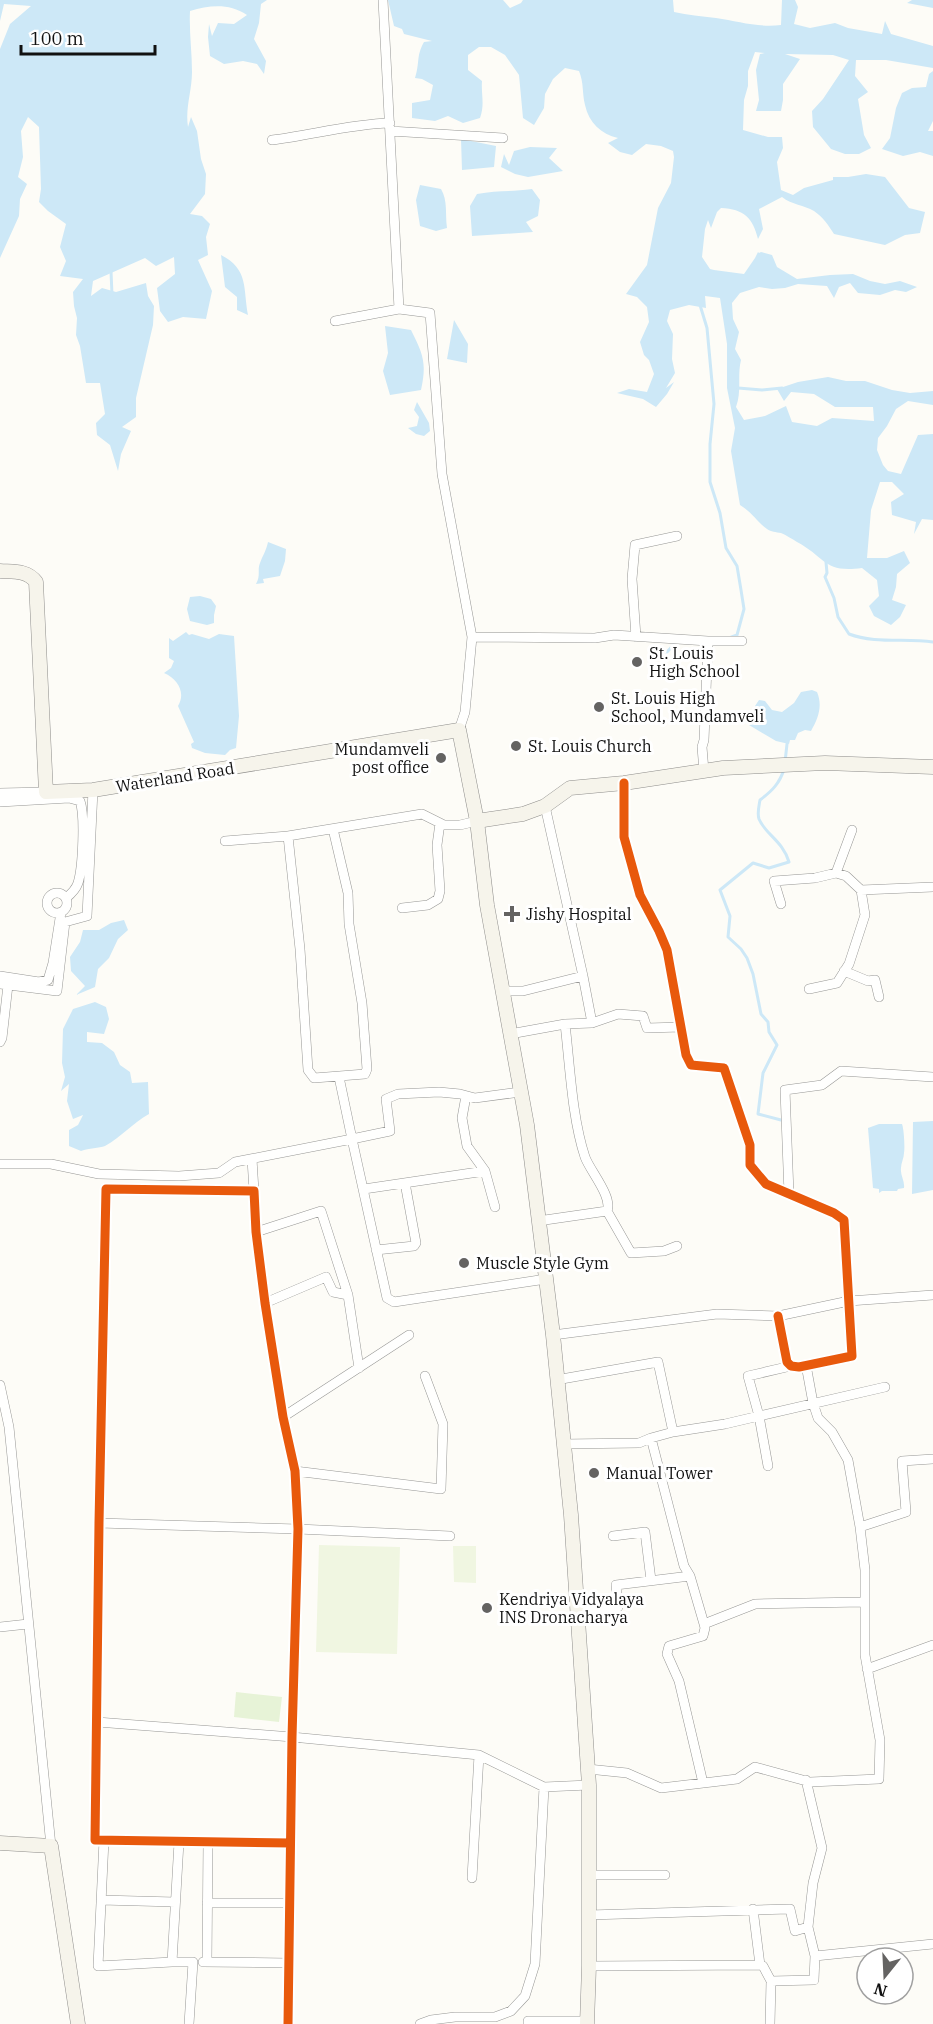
<svg xmlns="http://www.w3.org/2000/svg" width="933" height="2024" font-family="'IBM Plex Serif',serif">
  <style>
    .green { fill: #e7f3d7 }
    .pitch { fill: #f0f6e1 }
    .water { fill: #cde8f7 }
    .lines { fill: none; stroke-linecap: round; stroke-linejoin: round }
    .stream { stroke: #cde8f7; stroke-width: 3 }
    .minor-casing { stroke: #979795; stroke-width: 10 }
    .secondary-casing { stroke: #8e8d8b; stroke-width: 15 }
    .minor { stroke: #fffffe; stroke-width: 9 }
    .secondary { stroke: #f6f4eb; stroke-width: 14 }
    .cycleway-casing { stroke: #fff; stroke-width: 13 }
    .cycleway { stroke: #e8590c; stroke-width: 9 }
    .poi-dot { fill: #646362; stroke: #fff; stroke-width: 2 }
    .labels { text-anchor: middle; dominant-baseline: central; stroke-width: 6; stroke-linejoin: round; paint-order: stroke }
    .poi-label { font-size: 16px; fill: #111; stroke: #fff; text-anchor: start }
    .street-label { font-size: 16px; fill: #111; stroke: #fff }
  </style>
  <rect width="100%" height="100%" fill="#fdfcf7"/>
  <!-- green -->
  <path class="green" d="M236 1692 282 1697 279 1722 234 1717Z"/>
  <!-- pitch -->
  <path class="pitch" d="M319 1545 400 1547 397 1654 316 1652Z
    M453 1546H476V1583L454 1582Z"/>
  <!-- water -->
  <path class="water" d="M0 0H267L261 4 259 23 254 39 266 61 264 74 257 64 243 61 224 64 210 56 208 37 209 24 212 36 218 23 234 24 247 15C229 3 210 5 190 11 189 32 192 51 192 72 192 91 185 108 188 127L191 117 197 131 201 159 206 174 205 194 190 214 202 216 210 224 206 237 208 255 198 260 212 291 206 319 183 317 168 322 160 311 157 288 175 274 174 257 156 266 145 258 93 281 91 296 102 288 116 292 146 283 148 296 154 306 153 325 136 398V417L122 427 131 431 121 454 118 471 110 445 97 435 96 423 105 414 100 383H86L80 346 76 335 77 318 74 306 73 292 83 279 60 276 66 261 60 247 66 224 48 211 39 202 41 189 39 127 28 117 21 131 23 157 18 177 27 184 20 199 19 216 0 258V49L10 24 31 6 4 4 0 21Z
    M388 0H503L510 8 521 3 523 0H673L674 12C688 15 701 16 716 18 738 21 758 28 781 25L782 0H795L798 7 794 24 810 28 835 23 848 28 882 34 885 21 891 34 933 46V68L886 60H856L855 76 868 92 858 99 864 135 871 148 859 154H845L831 149 813 127 812 111 823 99 849 60 833 55 785 54 800 59 783 84V100L781 111H756L759 100 756 70 760 54 765 53 755 52 748 71V86L744 100 743 130 768 137H782L783 148 777 162 781 190 793 195 804 188 833 180V177H848L866 174 885 177 909 208 925 212 920 233 905 235 885 245 834 234C829 226 823 217 814 211 804 205 792 205 782 197L759 209 763 229 758 239C753 218 744 209 721 208L717 212 711 228 708 220 705 229 702 257 710 269 714 270 744 274 755 258 758 252 759 253 761 252 772 255 777 267 797 279 830 275 853 274 870 281 885 284 900 281 917 287 906 292 895 290 880 295 858 293 850 283 839 287 834 298 827 286 798 284 785 288 772 289 759 287 740 293 732 303 733 319 739 332 735 349 741 360C737 376 742 391 736 407L744 420 765 416 786 406 792 422 817 426 832 418 874 421 873 407H835L814 394 791 392 784 401 777 389 798 382 828 377 846 381H865L892 390 910 393 933 391V405L908 401 896 409 887 426 878 438 877 450 883 465 888 471 901 474 918 435 933 434V520L922 519 914 534 916 522 892 515 891 502 904 494 892 482H880L871 510 867 558H887L904 551 910 563 897 574 896 587 892 600 906 605 900 617 891 625 874 616 869 606 879 596 877 580 862 568C823 573 827 558 797 542 792 539 786 535 781 533 776 532 771 532 767 529 757 522 753 513 740 505L731 451 735 428 727 388V344L720 298 705 296 706 308 689 305 670 310 667 321 673 334 672 359 675 373 666 388 674 382 667 394 656 407 643 399 617 393 629 389 647 392 654 374 649 360 644 355 640 342 649 322 647 307 637 297 626 294 647 265 658 208 671 183 674 157 673 151 661 146 646 144 632 155 620 152 608 143 618 138C601 134 589 123 585 105 582 93 584 83 579 71L565 68 553 79 545 94 544 108 534 125 523 118 519 75 505 55 491 47H479L468 55V70L482 81C481 95 485 104 480 118L463 123 448 116 435 121 412 118V103L430 100 433 85 422 79 415 78C420 63 416 56 424 42L432 41 404 34 402 29 394 26Z
    M912 0H933V8L907 3Z
    M933 71V121L928 131H933V156L920 152 903 156 882 149 890 138 896 108 902 93 912 88 926 87 929 74Z
    M461 139 496 146 494 167 462 170Z
    M530 147 557 148 549 158 563 171 528 177 515 174 501 167 504 154 509 165 514 151Z
    M420 185 441 189C448 201 445 213 447 228L436 231 420 226 416 200Z
    M532 189 540 200 538 216 526 222 533 232 472 236 470 206 477 194C496 190 513 192 532 189Z
    M221 255C249 269 243 289 248 315L237 310V297L225 287Z
    M454 320 468 344 467 363 447 359Z
    M385 326 411 330C423 354 427 363 421 390L390 395 383 371 388 353Z
    M417 402 429 423 430 431 424 436 416 434 408 428 417 426 419 417 414 410Z
    M268 542 286 549 285 561 280 576 263 579 264 583 256 584C261 575 257 570 260 563 263 555 266 551 268 542Z
    M200 596 211 599 216 606 214 615V623L207 625 190 621 187 609 190 597Z
    M186 632 189 635 192 634 209 639 219 634 234 636 239 716 236 748 230 750 225 755 205 753 192 748 191 744 194 742 178 706C186 693 178 679 164 673L171 668 174 661 169 658V638L173 641Z
    M812 690 817 692C823 706 818 719 811 731L805 730 798 733 795 740H790L789 744 776 741 749 725 753 722 755 706 759 700 765 701 772 710 782 712 794 703 801 692Z
    M124 920 128 930 118 939 109 958 98 969 95 987 76 995 85 986 71 971 70 957 80 942 83 930H99L111 923Z
    M95 1002 106 1007 109 1019 104 1034 87 1032V1042L102 1043 114 1052 120 1065 130 1072 132 1083 148 1082 149 1114C133 1123 121 1137 105 1146 99 1148 89 1148 81 1151L69 1146V1130L78 1125 83 1115 73 1119 67 1101 69 1084 61 1091 65 1077 62 1063 63 1029 73 1009Z
    M933 1121V1190L912 1194 913 1122Z
    M879 1124H902C904 1129 905 1148 904 1153 904 1158 901 1163 901 1168 900 1175 905 1181 904 1188L898 1189 897 1191H882L879 1193V1189L873 1188 868 1128Z"/>
  <g class="lines">
    <!-- stream -->
    <path class="stream" d="M111 271 112 295
      M700 305 707 328 714 404 710 444V482L720 513 726 548 737 566 741 590 744 609 737 635 729 638
      M738 388 762 390 782 388
      M826 562 827 573 825 577 834 598 838 617 849 634C875 644 906 638 933 642
      M650 650 667 652 677 641
      M785 762 787 744
      M781 1120 758 1114 763 1073 777 1045 769 1032 768 1022 761 1014 753 974 747 958 741 949 728 937 730 916 720 890 753 863 769 868 789 862C783 841 765 834 759 819 757 813 759 806 760 800 772 791 780 783 784 769"/>
    <defs>
      <path id="minor" d="M383 0 399 309 430 313 442 474 472 637 465 712 459 730
        M390 131 503 138
        M272 140C312 135 350 124 390 123
        M335 321 399 309
        M472 637 595 638 614 635 708 641H742
        M636 637 632 579 635 545 677 536
        M704 771 702 747 704 740 708 641
        M624 783V837L640 895 659 931 667 950 686 1055 691 1065 724 1068 750 1145V1165L766 1184 834 1213 844 1220 852 1356 799 1367 791 1366 787 1362 778 1316
        M0 793 46 792
        M0 802 69 798 80 801C85 815 83 867 78 883 76 889 71 894 66 898
        M333 829 348 893 349 924 362 1003 367 1069 365 1074 314 1078 308 1070 300 949 288 836 422 814 444 825H460L477 821
        M225 841 288 836
        M836 873 852 830
        M861 890 933 887
        M47 903a10 10 0 1 1 20 0a10 10 0 1 1-20 0Z
        M781 904 774 881 815 878 836 873 846 876 861 890 865 915 849 964 837 983 809 989
        M402 908 428 905 438 899 440 891 437 845 440 823
        M844 971 868 981 875 980 879 997
        M0 976 39 982 48 980 53 963 61 912
        M0 984 57 991 65 922 87 916 93 790
        M503 991H523L583 976 545 806
        M592 1023 618 1014 643 1016 647 1028 681 1027
        M565 1024 592 1023 583 976
        M510 1034 565 1024C570 1066 572 1118 585 1157 590 1171 613 1197 607 1211L538 1221
        M0 1042 2 1038 8 985
        M339 1077 352 1139 390 1131 386 1099 398 1094 439 1092 460 1094 475 1098 520 1092
        M466 1096 462 1118 467 1146 485 1171 495 1207
        M252 1159 254 1191
        M0 1164H51L99 1174 179 1176 219 1173 235 1162 352 1139 387 1298 394 1302 546 1279
        M364 1189 485 1171
        M789 1194 785 1090 822 1085 841 1071 933 1077
        M607 1211 631 1253 664 1251 677 1246
        M256 1232 321 1211 348 1295
        M376 1250 414 1246 416 1243 405 1183
        M265 1303 326 1277 333 1292 348 1295 359 1368
        M553 1335 717 1314 778 1316 849 1301 933 1295
        M806 1365 813 1403 818 1418 832 1432 848 1460 860 1527
        M791 1366 748 1376 759 1416 885 1387
        M556 1380 658 1362 673 1432 725 1424 759 1416 768 1466
        M0 1385 9 1427 51 1846
        M283 1417 409 1335
        M651 1438 673 1432
        M563 1444 639 1443 651 1438 684 1566 690 1576 704 1624 755 1604 864 1602
        M295 1471 441 1489 443 1424 425 1376
        M99 1523 298 1529 450 1536
        M613 1536 645 1532 651 1580
        M578 1612 618 1607 616 1585 690 1576
        M0 1627 28 1624
        M867 1669 933 1645
        M97 1722 292 1737 479 1755 544 1787 589 1785
        M588 1769 627 1773 661 1788 737 1779 755 1767 810 1782 879 1779 880 1740 865 1655V1570L860 1527 906 1512 902 1461 933 1459
        M806 1780 822 1848 813 1883 808 1927
        M703 1783 679 1681 667 1654 669 1646 703 1636 705 1628 704 1624
        M104 1840 98 1966 172 1962
        M179 1842 172 1962H193L189 2024
        M589 1875H665
        M472 1878 479 1755
        M101 1900 175 1902
        M207 1903H289
        M753 1909 760 1965
        M589 1915 790 1909 795 1931 808 1927 815 1956
        M203 1962 288 1963
        M207 1962 208 1842
        M589 1966 760 1965 763 1966 771 1981 814 1980 815 1956 933 1944
        M288 2024 292 1737 298 1529 295 1471 283 1417 265 1303 256 1232 254 1191 106 1189 99 1523 95 1840 290 1843
        M420 2024 431 2020 455 2017H495L511 2011 525 1996 535 1964 544 1787
        M528 2024V2021H587
        M770 2024 771 1981"/>
      <path id="secondary" d="M0 571C13 572 27 570 36 582L46 792 93 790 459 730 477 821 487 905 527 1125 553 1335 571 1515 589 1785V1966L587 2024
        M477 821 523 814 545 806 570 788 624 783 723 768 825 763 933 767
        M0 1843 51 1846 78 2024"/>
    </defs>
    <!-- minor casing -->
    <use href="#minor" class="minor-casing"/>
    <!-- secondary casing -->
    <use href="#secondary" class="secondary-casing"/>
    <!-- minor -->
    <use href="#minor" class="minor"/>
    <!-- secondary -->
    <use href="#secondary" class="secondary"/>
    <defs>
      <path id="cycleway" d="M624 783V837L640 895 659 931 667 950 686 1055 691 1065 724 1068 750 1145V1165L766 1184 834 1213 844 1220 852 1356 799 1367 791 1366 787 1362 778 1316
        M288 2024 292 1737 298 1529 295 1471 283 1417 265 1303 256 1232 254 1191 106 1189 99 1523 95 1840 290 1843"/>
    </defs>
    <!-- cycleway casing -->
    <use href="#cycleway" class="cycleway-casing"/>
    <!-- cycleway -->
    <use href="#cycleway" class="cycleway"/>
  </g>
  <!-- markers -->
  <g class="poi-dot">
    <circle cx="637" cy="662" r="6"/>
    <circle cx="599" cy="707" r="6"/>
    <circle cx="516" cy="746" r="6"/>
    <circle cx="441" cy="758" r="6"/>
    <path d="M509 905h6v6h6v6h-6v6h-6v-6h-6v-6h6z"/>
    <circle cx="464" cy="1263" r="6"/>
    <circle cx="594" cy="1473" r="6"/>
    <circle cx="487" cy="1608" r="6"/>
  </g>
  <g class="labels">
    <!-- poi labels -->
    <g class="poi-label">
      <text x="649" y="653">St. Louis<tspan x="649" dy="18">High School</tspan></text>
      <text x="611" y="698">St. Louis High<tspan x="611" dy="18">School, Mundamveli</tspan></text>
      <text x="528" y="746">St. Louis Church</text>
      <text x="429" y="749" text-anchor="end">Mundamveli<tspan x="429" dy="18">post office</tspan></text>
      <text x="526" y="914">Jishy Hospital</text>
      <text x="476" y="1263">Muscle Style Gym</text>
      <text x="606" y="1473">Manual Tower</text>
      <text x="499" y="1599">Kendriya Vidyalaya<tspan x="499" dy="18">INS Dronacharya</tspan></text>
    </g>
    <!-- street labels -->
    <g class="street-label">
      <text transform="translate(175 777) rotate(-9)">Waterland Road</text>
    </g>
  </g>
  <!-- north arrow -->
  <g transform="translate(885 1976) rotate(198)"><circle r="28" fill="#ffffff" stroke="#a0a0a0" stroke-width="1.5"/>
  <path d="M0-4.5L10 22L0 15L-10 22Z" fill="#646362"/>
  <text y="-9" font-size="16" font-weight="bold" text-anchor="middle" fill="#111111">N</text>
  </g>
  <!-- scale -->
  <path d="M21 45v9h134v-9" fill="none" stroke="#111111" stroke-width="3"/>
  <text x="30" y="45" font-size="18" fill="#111111" stroke="#ffffff" stroke-width="4.5" paint-order="stroke">100 m</text>
</svg>
